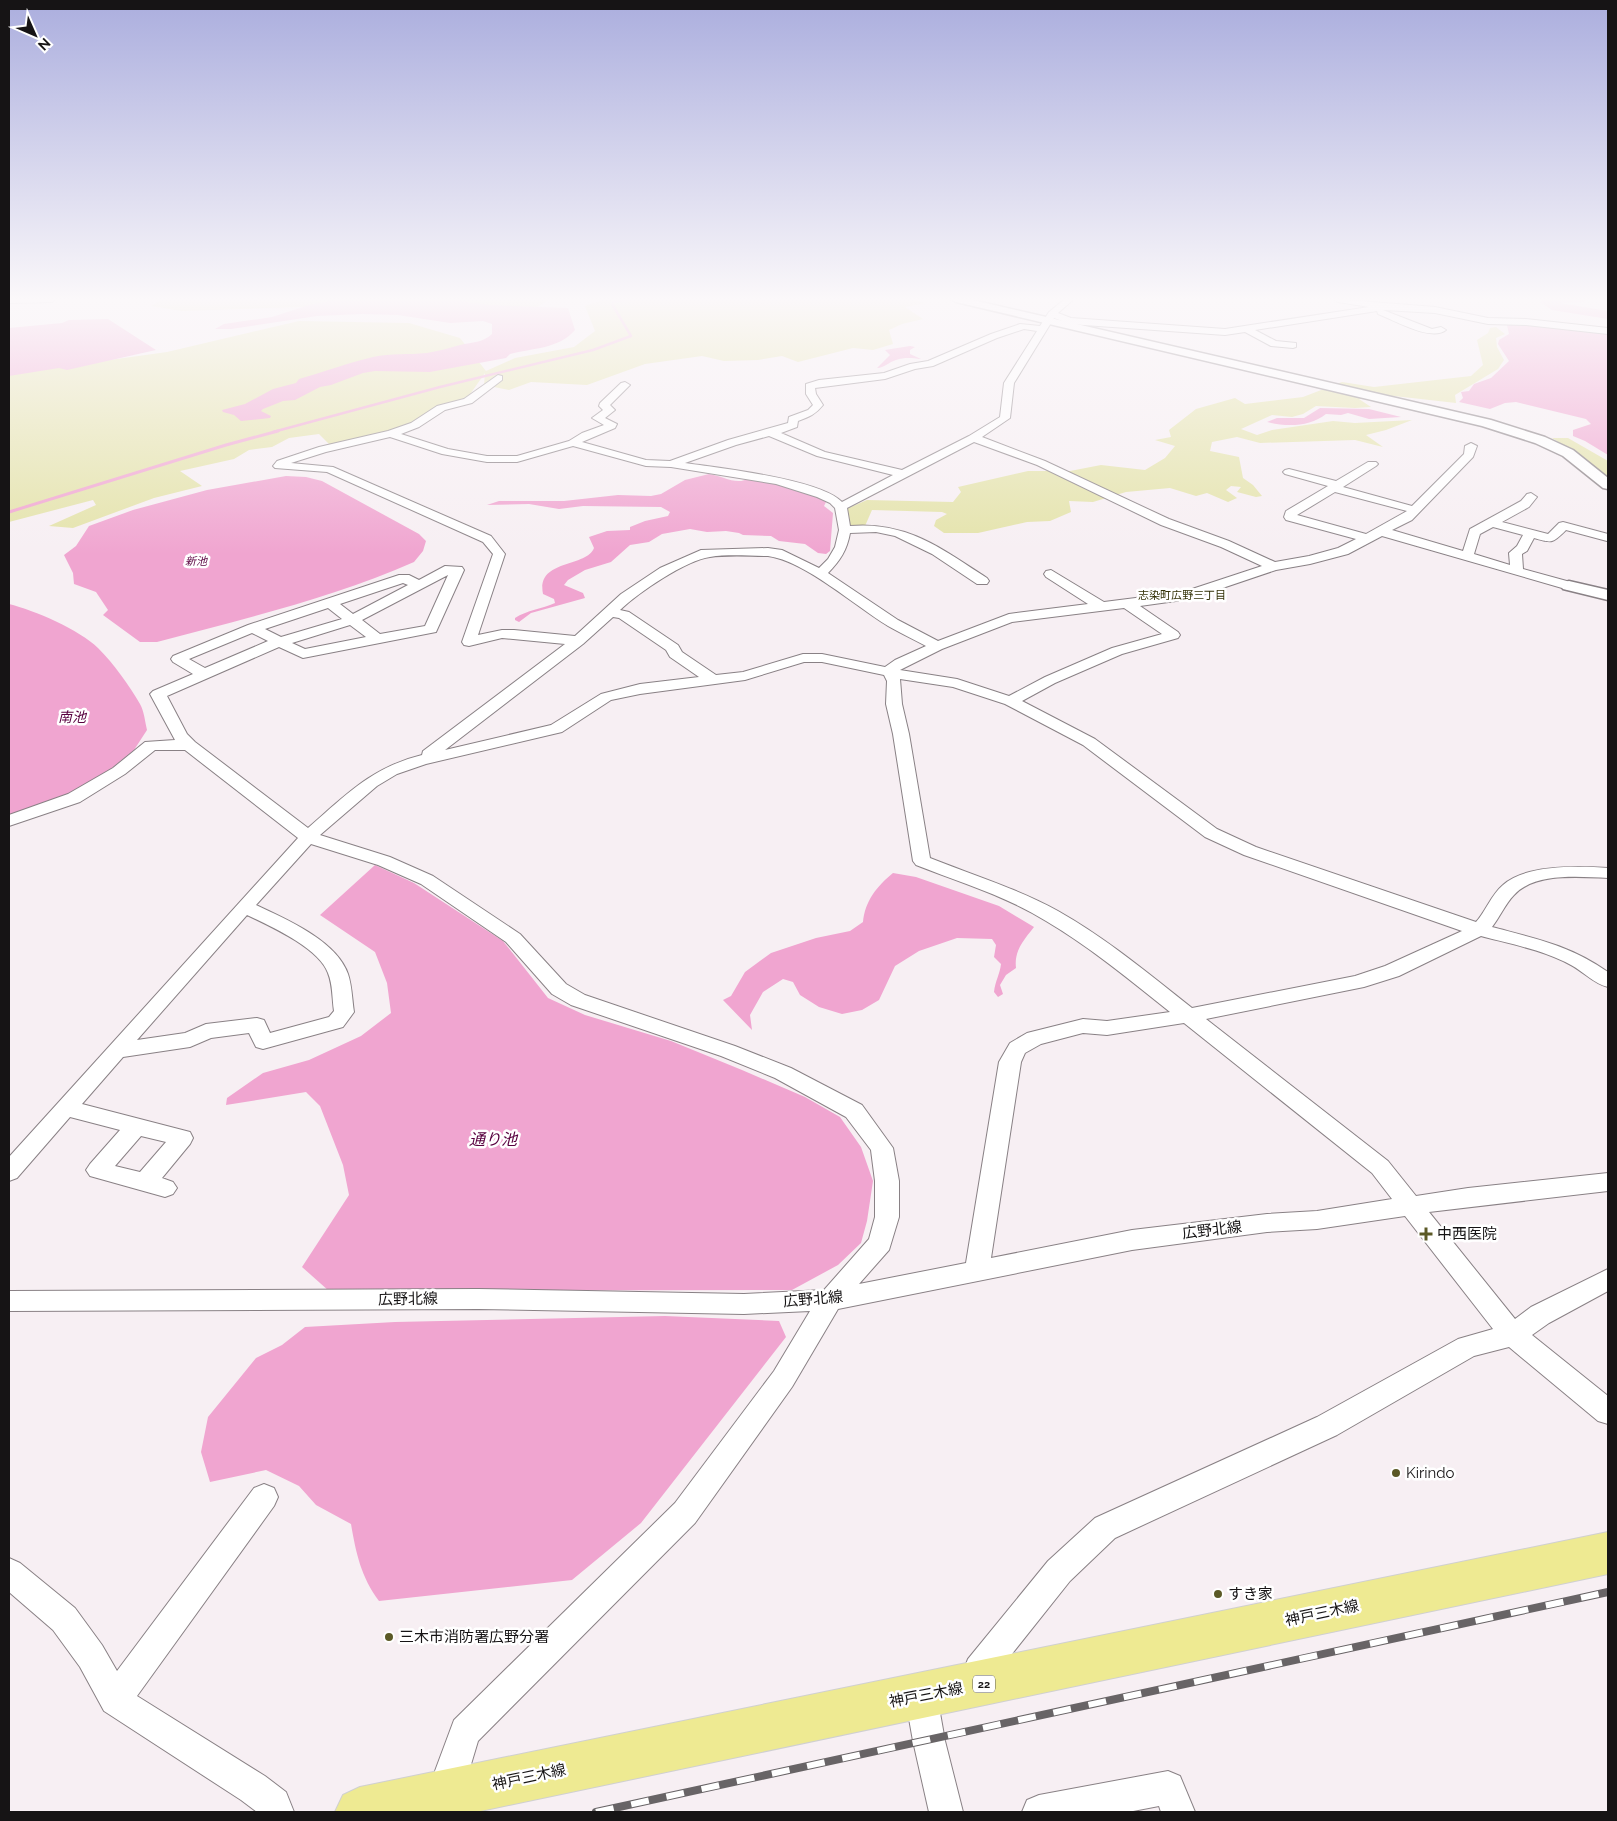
<svg xmlns="http://www.w3.org/2000/svg" width="1617" height="1821" font-family="Raleway,'Noto Sans JP',sans-serif">
  <style>
    .green { fill: #e4e3aa }
    .water { fill: #f0a5d0 }
    .lines { fill: none; stroke-linecap: round; stroke-linejoin: round }
    .stream-far1 { stroke: #f0a5d0; stroke-width: 2.5 }
    .stream { stroke: #f0a5d0; stroke-width: 3 }
    .river { fill: #f0a5d0; fill-rule: evenodd }
    .minor-casing { stroke: #898185; stroke-width: 2 }
    .tertiary-casing { stroke: #898185; stroke-width: 3 }
    .primary-casing { stroke: #d0d0d0; stroke-width: 2 }
    .minor { fill: #fff; fill-rule: evenodd }
    .tertiary { fill: #fff; fill-rule: evenodd }
    .primary { fill: #eeea92; fill-rule: evenodd }
    .rail-casing { stroke: #686466; stroke-width: 8 }
    .rail { stroke: #fff; stroke-width: 6; stroke-dasharray: 18; stroke-linecap: butt }
    .poi-dot { fill: #5b5926; stroke: #fff; stroke-width: 2 }
    .labels { text-anchor: middle; dominant-baseline: central; stroke-width: 5; stroke-linejoin: round; paint-order: stroke }
    .far-water-label { font-size: 11px; font-style: italic; fill: #58003f; stroke: #fff }
    .far-neighbourhood-label { font-size: 11px; fill: #333106; stroke: #fff }
    .shield { fill: #fff; stroke: #5c5a5b; stroke-width: 1 }
    .shield-label { font-size: 11px; font-weight: bold; fill: #161415 }
    .water-label { font-size: 14px; font-style: italic; fill: #58003f; stroke: #fff }
    .near-street-label { font-size: 15px; fill: #161415; stroke: #fff }
    .near-poi-label { font-size: 15px; fill: #161415; stroke: #fff; text-anchor: start }
    .near-water-label { font-size: 16px; font-style: italic; fill: #58003f; stroke: #fff }
  </style>
  <rect width="100%" height="100%" fill="#f7eff3"/>
  <!-- green -->
  <path class="green" d="M163 299H544L547 301 532 310 299 307 182 311 151 306Z
    M605 299H912L925 303 905 307 923 319 902 324 889 330 893 344 873 350 853 348 798 362 782 356 758 360 724 361 702 356 645 364 587 385 531 382 509 390 484 385 485 373 466 400 411 425 332 447 319 434 289 438 272 447 249 450 234 459 180 471 202 486 154 498 73 528 49 526 96 505 93 500 9 522V374L167 352 299 321 409 323 460 338 486 371 515 358 574 347 595 331 585 306Z
    M1496 327 1505 334 1496 338 1497 347 1504 360 1498 369 1455 395 1456 403 1394 396 1359 399 1371 407 1355 408 1316 406 1303 414 1292 417 1272 415 1241 429 1257 435 1272 430 1333 421 1355 423 1412 420 1386 430 1366 435 1383 447 1355 440 1260 443 1237 437 1212 442 1210 451 1239 457 1243 478 1253 485 1262 496 1256 497 1237 492 1241 487 1231 486 1226 490 1237 498 1228 502 1207 493 1196 496 1170 488 1126 492 1093 502 1069 501 1071 512 1050 521 1027 522 978 533H944L934 526 936 520 947 514 942 512 872 510 865 526H848L844 510 867 500 953 502 961 492 958 487 1028 471H1070L1101 465 1145 470 1165 458 1175 446 1155 440 1171 437 1169 430 1196 409 1235 398 1245 404 1303 397 1342 382 1374 387 1471 376 1483 365 1477 340 1488 333 1490 328Z
    M1552 438H1568L1608 461V478L1579 455Z"/>
  <!-- water -->
  <path class="water" d="M392 299H446L490 305 568 308 575 330C559 349 532 348 510 354L506 358 430 372 375 371 363 373 331 385 320 387 295 400 283 401 263 409 261 411 271 416 270 418 241 421 234 415 223 412 222 410 245 404 273 389 296 383 299 379C324 372 347 363 373 357 391 353 408 355 427 353 439 351 449 348 460 345 473 342 482 343 492 334V324L483 321 450 323 398 315 362 314 317 316 231 329H215L224 324 272 317 309 305 335 300 357 301Z
    M108 319 156 350 67 370 59 368 9 376V328L62 323 69 320Z
    M1507 325 1538 326 1608 334V455L1585 441 1573 436V430L1591 424 1586 419 1516 402 1505 403 1490 409 1459 402 1463 398 1461 392 1469 391 1474 384 1491 378 1509 361 1498 344 1499 340 1509 334Z
    M910 346 915 347 910 350V354L921 359C912 358 905 357 896 360 889 362 884 368 877 368L890 355 885 350Z
    M1320 408 1369 409 1401 417 1369 419 1348 413 1341 415 1326 414C1310 427 1286 427 1267 422L1277 418H1304Z
    M709 474C723 476 737 486 749 478L767 481 819 497 826 502 824 506 833 513 830 551 826 554 818 553 805 544 779 541 771 536 743 535 739 533 726 531 707 532 690 529 662 534 649 542 630 545 611 562 585 570 568 580 564 585 583 593 585 598 531 613 519 622 515 620V618C527 610 542 609 555 603L554 599 543 594C536 559 586 568 594 548L589 537 607 531 630 530V527L645 521 668 516 670 512 661 507 583 506 559 509 529 504 487 505 499 501H564L618 495 651 496 661 494 685 480Z
    M286 476 306 477 322 481 419 534 426 541 423 551 414 562C332 598 244 619 157 642H140L103 615 108 610 96 592 74 584 73 573 64 555 76 546 89 526 133 510 207 490Z
    M9 604C34 610 80 630 98 648 114 664 129 685 140 704 144 711 145 721 147 730L134 750 100 778 63 800 9 818Z
    M375 865 414 883 503 941 548 998 585 1015 671 1041 742 1070 805 1097 840 1117 861 1147 873 1181 867 1221 861 1243 838 1265 792 1290 329 1291 302 1267 349 1195 343 1165 320 1106 306 1092 226 1105 227 1098 263 1073 309 1060 361 1036 391 1013 387 983 375 952 320 915Z
    M893 873 916 877 999 906 1034 927C1023 941 1014 951 1016 968L1006 975 1000 985 1003 994 998 997 994 992C995 981 1000 974 1001 964L994 957 996 945 992 939 957 938 919 951 895 966 879 1000 862 1010 842 1014 819 1007 800 995 793 982 783 979 763 992 750 1015 752 1030 723 1000 731 996 745 972 771 953 816 938 850 931 863 922C865 901 877 886 893 873Z
    M665 1316 779 1321 786 1337 641 1523 572 1580 379 1601C361 1577 356 1553 351 1524L316 1505 299 1486 266 1470 210 1482 201 1452 208 1417 256 1358 282 1345 305 1327 395 1322Z"/>
  <g class="lines">
    <!-- stream-far1 -->
    <path class="stream-far1" d="M273 432 440 387 593 350 631 336 612 304 613 302 630 299"/>
    <!-- stream -->
    <path class="stream" d="M9 512 226 445 278 431"/>
    <!-- river -->
    <path class="river" d="M1542 299H1586L1584 302 1560 303 1608 311V319L1552 310 1540 302Z"/>
    <defs>
      <path id="minor" d="M9 299H56L52 302 9 303Z
        M1065 299H1074L1058 313 1071 318 1225 329 1369 307 1338 302 1334 299 1435 307 1488 318 1526 319 1608 328V334L1526 325 1488 324 1435 313 1385 310H1383L1432 329 1441 327 1446 330C1431 342 1394 320 1378 314L1377 311 1255 330 1276 341 1296 343V347L1293 348 1271 346 1245 332 1225 335 1070 324 1054 318 1014 383 1010 418 982 437 1045 461 1169 519 1229 541 1275 562 1309 556 1338 548 1356 539 1286 520 1284 517 1286 511 1328 486 1285 474 1283 472 1285 470 1289 469 1336 481 1368 462H1376L1378 464 1376 466 1343 487 1412 506 1464 454 1465 446 1471 443 1477 446 1473 457 1412 520 1392 530 1463 551 1470 529 1521 501 1527 494 1531 493 1537 497 1529 507 1502 522 1548 534 1559 523 1563 522 1608 534 1607 541 1566 530C1552 544 1552 543 1534 538L1527 551 1522 554 1523 569 1574 583 1576 586 1569 590 1382 536 1348 554 1310 564 1276 570 1190 599 1140 606 1178 632 1180 635 1178 638 1122 654 1055 683 1022 701 1095 739 1217 829 1256 847 1476 922C1486 911 1491 895 1503 885 1526 864 1579 866 1608 868V878C1580 877 1535 872 1514 895 1505 904 1500 917 1492 927 1537 939 1569 945 1608 972V987C1594 984 1584 972 1571 965 1543 950 1511 944 1481 936L1399 976 1364 987 1206 1019 1388 1161 1416 1196 1468 1188 1608 1173V1191L1429 1212 1515 1319 1531 1307 1608 1269V1291L1549 1323 1532 1335 1608 1396V1424L1598 1421 1509 1347 1474 1356 1337 1435 1115 1538 1070 1581 996 1674 998 1680 993 1691 982 1696 971 1691C965 1677 962 1673 968 1659L1048 1561 1095 1518 1317 1417 1458 1339 1493 1329 1405 1216 1317 1229 1267 1232 1132 1250 838 1309 792 1387 695 1523 478 1741 469 1771 472 1792 467 1804 455 1809 443 1804 438 1792 435 1771 454 1720 675 1503 774 1371 810 1311 744 1314 478 1309 9 1311V1291L478 1289 744 1294 824 1290 869 1239 875 1217V1181L871 1150 846 1117 775 1078 721 1056 571 1005 552 994 506 942 421 884 378 865 311 844 256 905C286 919 337 941 348 974 352 986 352 999 354 1012L343 1027 263 1049 256 1047 249 1033 211 1038 190 1047 123 1057 82 1104 190 1132 193 1138 190 1144 162 1178 173 1182 177 1188 173 1194 165 1197 90 1176 86 1170 90 1164 120 1130 70 1117 17 1178 9 1181V1157L298 838 185 750H155L125 774 80 802 9 826V815L68 794 113 768 145 742 175 740 150 694 153 691 193 674 173 662 171 659 173 656 248 625 399 575H409L419 580 445 566 462 567 464 570 436 632 303 658 279 647 167 696 187 734 195 742 308 828C345 796 372 767 422 755L423 751 565 644 502 638 469 646 464 645 462 642 493 554 483 542 327 472 275 468 273 466 277 461 319 447 388 431 411 423 437 406 464 399 498 375 502 376V380L472 403 445 410 419 427 401 434 448 449 487 456H517L569 441 582 433 604 425 592 418 603 410 599 406 600 403 621 383 625 382 630 385 610 405 615 410 605 418 617 424 615 428 582 442 646 460 670 461 728 440 788 423 789 417 808 410 813 405 806 394V384L819 380 884 373 910 364 928 361 991 334 1020 324 1040 326 1049 312ZM1024 329 1037 331 1004 383 1000 417 969 436 902 470 825 452 781 433 797 427 798 421C809 417 816 414 823 405L816 394 815 388 885 379 915 369 933 366 997 338ZM769 436 817 456 893 475 842 502C820 479 719 468 685 463L736 445ZM390 437 442 454 487 462H517L573 446 646 466 671 467 776 484 817 497 830 503 835 508 839 530 835 547 828 559 819 568 782 550 768 548 701 550 660 568 621 594 575 636 514 630H502L478 635 505 554 491 536 333 467 291 463 326 452ZM974 442 1037 465 1161 525 1221 547 1262 566 1183 592 1104 602 1051 570 1046 571 1044 574 1046 577 1088 604 1009 614 938 641 898 620 828 573C840 561 847 550 850 533L876 532 895 536 932 554 977 584H987L989 581 987 578C942 549 907 521 850 526L847 508ZM1335 492 1407 511 1366 534 1297 515ZM1493 527 1523 535 1517 546 1509 553 1510 565 1474 554 1480 534ZM768 556C805 561 855 606 888 626 900 633 913 639 926 646L895 660 885 667 822 654H803L743 672 716 675 682 652 678 645 629 612 620 610C638 593 686 560 710 557 728 554 749 556 768 556ZM448 575 425 626 380 634 362 620ZM403 583 408 585 353 614 340 604ZM328 608 342 619 281 637 265 629ZM1124 608 1162 634 1112 648 1045 677 1009 696 957 679 900 670 942 649 1012 622ZM613 617 619 618 666 650 670 657 699 677 640 684 601 694 551 725 445 750 583 644ZM350 625 366 637 305 649 292 643ZM252 633 268 641 205 668 189 659ZM804 662H822L884 675 887 681 886 704 893 734 913 861 916 865C959 882 1006 896 1046 921 1090 947 1130 980 1170 1012L1107 1021 1083 1019 1027 1033 1010 1043 999 1062 966 1263 859 1284 889 1250 899 1217V1181L893 1148 862 1105 791 1068 735 1046 585 995 566 984 520 934 433 876 390 857 320 835 377 786 397 774 426 764 562 732 611 700 640 694 745 680ZM900 679 953 687 1005 704 1083 745 1205 837 1244 855 1462 931 1385 966 1355 976 1192 1008C1149 974 1106 938 1058 911 1018 889 973 875 930 858L909 734 902 704ZM247 915C270 926 319 948 328 973 333 985 332 998 334 1011L329 1017 270 1033 264 1020 257 1018 206 1024 185 1033 137 1040ZM1184 1023 1372 1173 1392 1199 1317 1211 1267 1214 1132 1230 991 1258 1021 1062 1025 1053 1041 1044 1083 1033 1107 1035ZM141 1136 166 1142 140 1172 115 1166Z
        M264 1484 274 1488 278 1497 274 1506 137 1696 265 1776 286 1792 294 1812H257L241 1800 104 1711 80 1667 53 1630 9 1592V1558L20 1563 75 1608 102 1645 117 1671 254 1488Z
        M921 1680 932 1685 937 1696 945 1741 963 1812H929L913 1741 905 1696 910 1685Z
        M1168 1771 1180 1776 1195 1812H1161L1159 1806 1128 1812H1022L1027 1800 1039 1795Z"/>
      <path id="tertiary" d="M951 299H968L1491 420 1545 437 1573 450 1608 478V489L1603 488 1563 456 1535 443 1482 426 956 302Z
        M1569 581 1608 590V600L1563 589 1561 586 1563 583Z"/>
      <path id="primary" d="M1608 1532V1574L476 1812H335L343 1795 360 1787Z"/>
    </defs>
    <!-- minor casing -->
    <use href="#minor" class="minor-casing"/>
    <!-- tertiary casing -->
    <use href="#tertiary" class="tertiary-casing"/>
    <!-- primary casing -->
    <use href="#primary" class="primary-casing"/>
    <!-- minor -->
    <use href="#minor" class="minor"/>
    <!-- tertiary -->
    <use href="#tertiary" class="tertiary"/>
    <!-- primary -->
    <use href="#primary" class="primary"/>
    <defs>
      <path id="rail" d="M596 1812 1608 1592"/>
    </defs>
    <!-- rail casing -->
    <use href="#rail" class="rail-casing"/>
    <!-- rail -->
    <use href="#rail" class="rail"/>
  </g>
  <!-- sky -->
  <linearGradient id="sky" x2="0" y2="1"><stop stop-color="#abaede"/><stop offset="0.54" stop-color="#fbf8fa"/><stop offset="1" stop-color="#fbf8fa" stop-opacity="0"/></linearGradient>
  <rect width="1617" height="554" fill="url(#sky)"/>
  <!-- markers -->
  <g class="poi-dot">
    <path d="M1423.5 1226.5h5v5h5v5h-5v5h-5v-5h-5v-5h5z"/>
    <circle cx="1396" cy="1473" r="5"/>
    <circle cx="1218" cy="1594" r="5"/>
    <circle cx="389" cy="1637" r="5"/>
  </g>
  <g class="labels">
    <!-- far-water labels -->
    <g class="far-water-label">
      <text x="196" y="561">新池</text>
    </g>
    <!-- far-neighbourhood labels -->
    <g class="far-neighbourhood-label">
      <text x="1182" y="595">志染町広野三丁目</text>
    </g>
    <!-- shield labels -->
    <rect class="shield" x="973" y="1675.5" width="22" height="17" rx="4"/>
    <g class="shield-label">
      <text x="984" y="1684">22</text>
    </g>
    <!-- water labels -->
    <g class="water-label">
      <text x="72" y="717">南池</text>
    </g>
    <!-- near-street labels -->
    <g class="near-street-label">
      <text transform="translate(1212 1230) rotate(-7)">広野北線</text>
      <text transform="translate(408 1299) rotate(-1)">広野北線</text>
      <text transform="translate(813 1299) rotate(-5)">広野北線</text>
      <text transform="translate(1322 1613) rotate(-12)">神戸三木線</text>
      <text transform="translate(926 1695) rotate(-11)">神戸三木線</text>
      <text transform="translate(529 1777) rotate(-12)">神戸三木線</text>
    </g>
    <!-- near-poi labels -->
    <g class="near-poi-label">
      <text x="1437" y="1234">中西医院</text>
      <text x="1406" y="1473">Kirindo</text>
      <text x="1228" y="1594">すき家</text>
      <text x="399" y="1637">三木市消防署広野分署</text>
    </g>
    <!-- near-water labels -->
    <g class="near-water-label">
      <text x="493" y="1139">通り池</text>
    </g>
  </g>
  <!-- border -->
  <rect width="1617" height="1821" fill="none" stroke="#161415" stroke-width="20"/>
  <!-- north arrow -->
  <g transform="translate(35 35) rotate(135)" stroke="#ffffff" stroke-width="4" paint-order="stroke">
  <path d="M0-4L9 19L0 12L-9 19Z" fill="#161415"/>
  <text y="-8" font-size="14" font-weight="bold" text-anchor="middle" fill="#161415">N</text>
  </g>
</svg>
